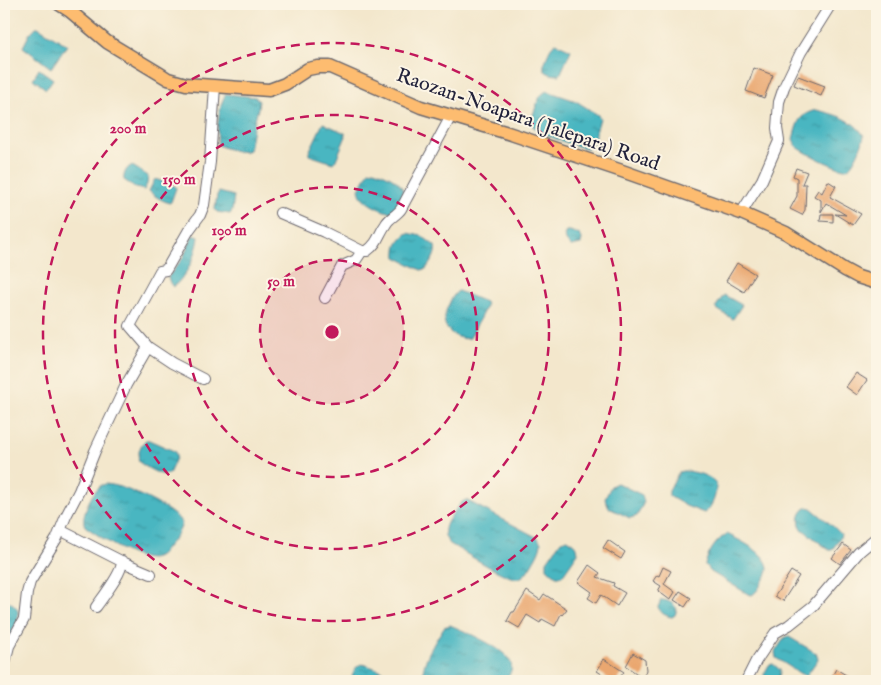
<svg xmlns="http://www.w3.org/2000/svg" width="881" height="685" font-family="'IM FELL English',serif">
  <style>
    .water { fill: url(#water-ripples); stroke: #356c7e }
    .building { fill: #eaa770 }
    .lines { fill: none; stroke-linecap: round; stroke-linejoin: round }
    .minor-casing { stroke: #6b676e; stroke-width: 12 }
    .major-casing { stroke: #6b676e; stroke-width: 15 }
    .minor { stroke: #fff; stroke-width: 10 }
    .major { stroke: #fdbc70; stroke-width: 12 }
    .ring { fill: none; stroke: #c2185b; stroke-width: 2.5; stroke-dasharray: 9 6 }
    .labels { text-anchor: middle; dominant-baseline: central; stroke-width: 4; stroke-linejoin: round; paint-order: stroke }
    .street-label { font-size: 20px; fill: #22223b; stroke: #fcf5e5 }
    .centre { fill: #c2185b; stroke: #fcf5e5; stroke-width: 2.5 }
    .ring-label { font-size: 15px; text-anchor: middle; font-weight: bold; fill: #c2185b; stroke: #fcf5e5; stroke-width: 4; stroke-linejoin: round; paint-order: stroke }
  </style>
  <defs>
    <pattern id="water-ripples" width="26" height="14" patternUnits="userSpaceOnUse" patternTransform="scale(1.25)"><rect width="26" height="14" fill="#48b6c1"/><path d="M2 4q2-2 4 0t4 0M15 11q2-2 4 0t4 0" fill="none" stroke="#3c949e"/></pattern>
  </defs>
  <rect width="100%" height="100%" fill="#fcf5e5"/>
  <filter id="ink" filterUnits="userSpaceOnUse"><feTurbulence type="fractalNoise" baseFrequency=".02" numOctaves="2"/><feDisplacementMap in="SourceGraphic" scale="10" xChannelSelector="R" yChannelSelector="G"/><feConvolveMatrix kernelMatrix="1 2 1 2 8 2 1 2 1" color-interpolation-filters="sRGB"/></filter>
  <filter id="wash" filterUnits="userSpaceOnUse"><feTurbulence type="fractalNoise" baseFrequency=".0096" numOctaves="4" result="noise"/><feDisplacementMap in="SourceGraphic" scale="20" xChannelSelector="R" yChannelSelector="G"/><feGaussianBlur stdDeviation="1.12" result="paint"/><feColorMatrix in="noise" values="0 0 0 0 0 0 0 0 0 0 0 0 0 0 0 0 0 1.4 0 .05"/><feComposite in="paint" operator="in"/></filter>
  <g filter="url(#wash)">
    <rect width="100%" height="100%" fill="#f3e7cc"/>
    <!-- water -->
    <path class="water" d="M36 27H38L67 45 51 68 23 47 30 33Z
      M556 43 569 49 571 50 560 75C554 75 542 74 544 65 544 63 546 60 547 57 549 51 550 47 556 43Z
      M39 69 53 79 46 89 33 79Z
      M547 91 576 101 598 115 600 118 593 143 588 148C579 148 537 134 533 126 530 121 534 112 536 107 538 100 540 94 547 91Z
      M226 94 255 97 259 100 258 109 254 122 249 150C241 154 227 149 218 145 216 133 219 103 226 94Z
      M816 110C834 114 854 119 864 136 863 143 853 168 846 169 839 170 801 151 796 146 796 145 793 139 793 139 798 122 798 115 816 110Z
      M323 123 345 133 346 136 335 162 333 163 309 155V152Z
      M131 166 134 167 148 176 147 184 144 190 136 188 124 180C123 175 126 168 131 166Z
      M374 170C385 174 399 179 403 190 401 197 399 208 393 211 387 215 366 203 362 197 360 195 360 192 359 190L369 171Z
      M155 179 175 186 176 188 171 202 169 203C161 200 154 196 149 191Z
      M219 192 234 196 232 211 230 214 217 212 215 209 217 195Z
      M566 231H570L580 235 582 239 581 244 571 246 567 242 564 236Z
      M408 233 422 236 435 246C437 254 431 262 426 269L421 270 396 257C395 245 399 240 408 233Z
      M193 235 199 237C197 254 187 276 173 287L170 283 168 277 183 258Z
      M458 291 485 302 486 306 470 338C465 339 463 339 458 337 442 330 442 318 449 304 452 298 454 294 458 291Z
      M724 295 742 305 733 319 715 308Z
      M146 440H149L174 451 176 454V458L169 474C160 477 146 467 139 462 137 455 140 444 146 440Z
      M683 471C693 471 709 475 716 483 717 492 713 508 704 513L686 506 669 496V491L679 472Z
      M617 483 642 495 644 502 637 516 630 518 609 508 605 499 611 486Z
      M106 484C110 485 114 485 117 486 134 491 173 509 182 523 180 532 174 539 168 546 165 549 162 555 158 557 142 567 97 535 85 526 80 517 91 495 98 488 101 485 102 485 106 484Z
      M466 500 538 538 541 543C540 551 536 557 532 564 529 569 525 576 519 578 510 582 461 550 450 544 436 530 453 514 462 502Z
      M808 507 811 508 834 527 841 534 840 538 832 550H829L802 529C797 521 799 511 808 507Z
      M727 534C739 540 768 553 768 569 768 573 766 576 764 579 760 586 758 591 752 595L748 594 711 572 705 565C707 554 717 539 727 534Z
      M568 539 577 547 578 553 562 576H556L547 568V561L561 541Z
      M4 599C8 601 15 604 17 609 22 620 10 634 4 643Z
      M661 600C668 600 673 603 677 609L675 615 672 617C665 616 661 613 658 607Z
      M450 625C464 631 507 649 511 663 513 670 509 675 506 681H438L427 676 423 672C425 656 436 640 444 627Z
      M785 637H789L816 653 818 659 807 675 801 674 776 658 775 652Z
      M362 664 413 681H351C353 674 354 666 362 664Z
      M773 664 780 670C780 680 773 684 765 679L764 674 769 665Z"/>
    <g id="blocks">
      <!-- building -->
      <path class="building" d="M754 68 773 75 764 98 746 91Z
        M798 76 825 86 821 96 794 85Z
        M796 168 807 172 802 184H806L805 210 802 215 790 209 797 196V178L793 176Z
        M828 181 836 186 830 197 861 214 853 225 835 214 846 215 826 203 821 212V200L814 196 818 190 822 193Z
        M821 214H833V222L820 221Z
        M737 263 755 274 744 292 726 281Z
        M856 373 867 380 857 395 846 387Z
        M608 540 625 552 621 559 603 548Z
        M843 544 851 550 840 564 832 558Z
        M589 565 600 573 597 577 614 583 613 586 625 593 617 606 601 595 596 603 588 598 592 592 578 582Z
        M663 567 671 571 664 584 675 592 670 600 658 591 661 586 653 581 657 575 659 576Z
        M791 571 799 576 783 601 775 596Z
        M527 591 540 600 544 594 567 609 562 615 561 614 555 626 542 619 540 623 527 615 519 628 507 621 512 612H514Z
        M680 591 691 598 685 607 674 600Z
        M633 653 645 660 646 670 643 678 626 666Z
        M604 659 624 672 617 681H606L608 678 597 671Z
        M836 669 856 681H829Z"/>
    </g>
  </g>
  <g filter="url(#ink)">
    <use href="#blocks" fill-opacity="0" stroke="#6b676e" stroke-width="1"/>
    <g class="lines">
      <defs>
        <path id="minor" d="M280 213 324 232 362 251H367C379 242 378 235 386 224 389 218 397 215 401 209L451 116
          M741 213 762 180 779 141 777 128 779 102 784 87 801 52 831 4
          M325 298 342 266 356 260 362 251
          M148 347 172 363 203 379
          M60 530 125 563 151 574
          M96 607C103 597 123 572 122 561
          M4 666 9 646 24 619 27 593 30 582 57 538 66 516 79 491 95 451 126 385 148 347 130 326 160 271 166 270 189 230 200 215 204 205 210 162 215 86
          M746 681 756 661 775 633 789 625 813 606 859 552 877 537"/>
        <path id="major" d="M59 4 70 11 107 42 160 74 168 79 186 84 269 90 285 84 308 69 318 67H330L421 107 508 133 622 171 741 213 786 233 845 270 858 277 877 283"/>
      </defs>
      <!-- minor casing -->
      <use href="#minor" class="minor-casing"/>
      <!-- major casing -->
      <use href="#major" class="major-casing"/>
      <!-- minor -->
      <use href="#minor" class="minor"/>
      <!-- major -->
      <use href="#major" class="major"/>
    </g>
  </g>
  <!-- distance rings -->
  <circle cx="332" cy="332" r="72" fill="#c2185b" fill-opacity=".12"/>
  <g class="ring">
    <circle cx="332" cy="332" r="72"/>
    <circle cx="332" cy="332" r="145"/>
    <circle cx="332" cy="332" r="217"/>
    <circle cx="332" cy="332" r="289"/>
  </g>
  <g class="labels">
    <!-- street labels -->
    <g class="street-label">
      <text transform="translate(528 120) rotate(19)">Raozan-Noapara (Jalepara) Road</text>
    </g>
  </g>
  <circle cx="332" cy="332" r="8" class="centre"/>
  <g class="ring-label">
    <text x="128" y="133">200 m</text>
    <text x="179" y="184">150 m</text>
    <text x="229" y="235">100 m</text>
    <text x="281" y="286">50 m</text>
  </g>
  <!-- margin -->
  <rect width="881" height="685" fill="none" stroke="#fcf5e5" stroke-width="20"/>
</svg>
